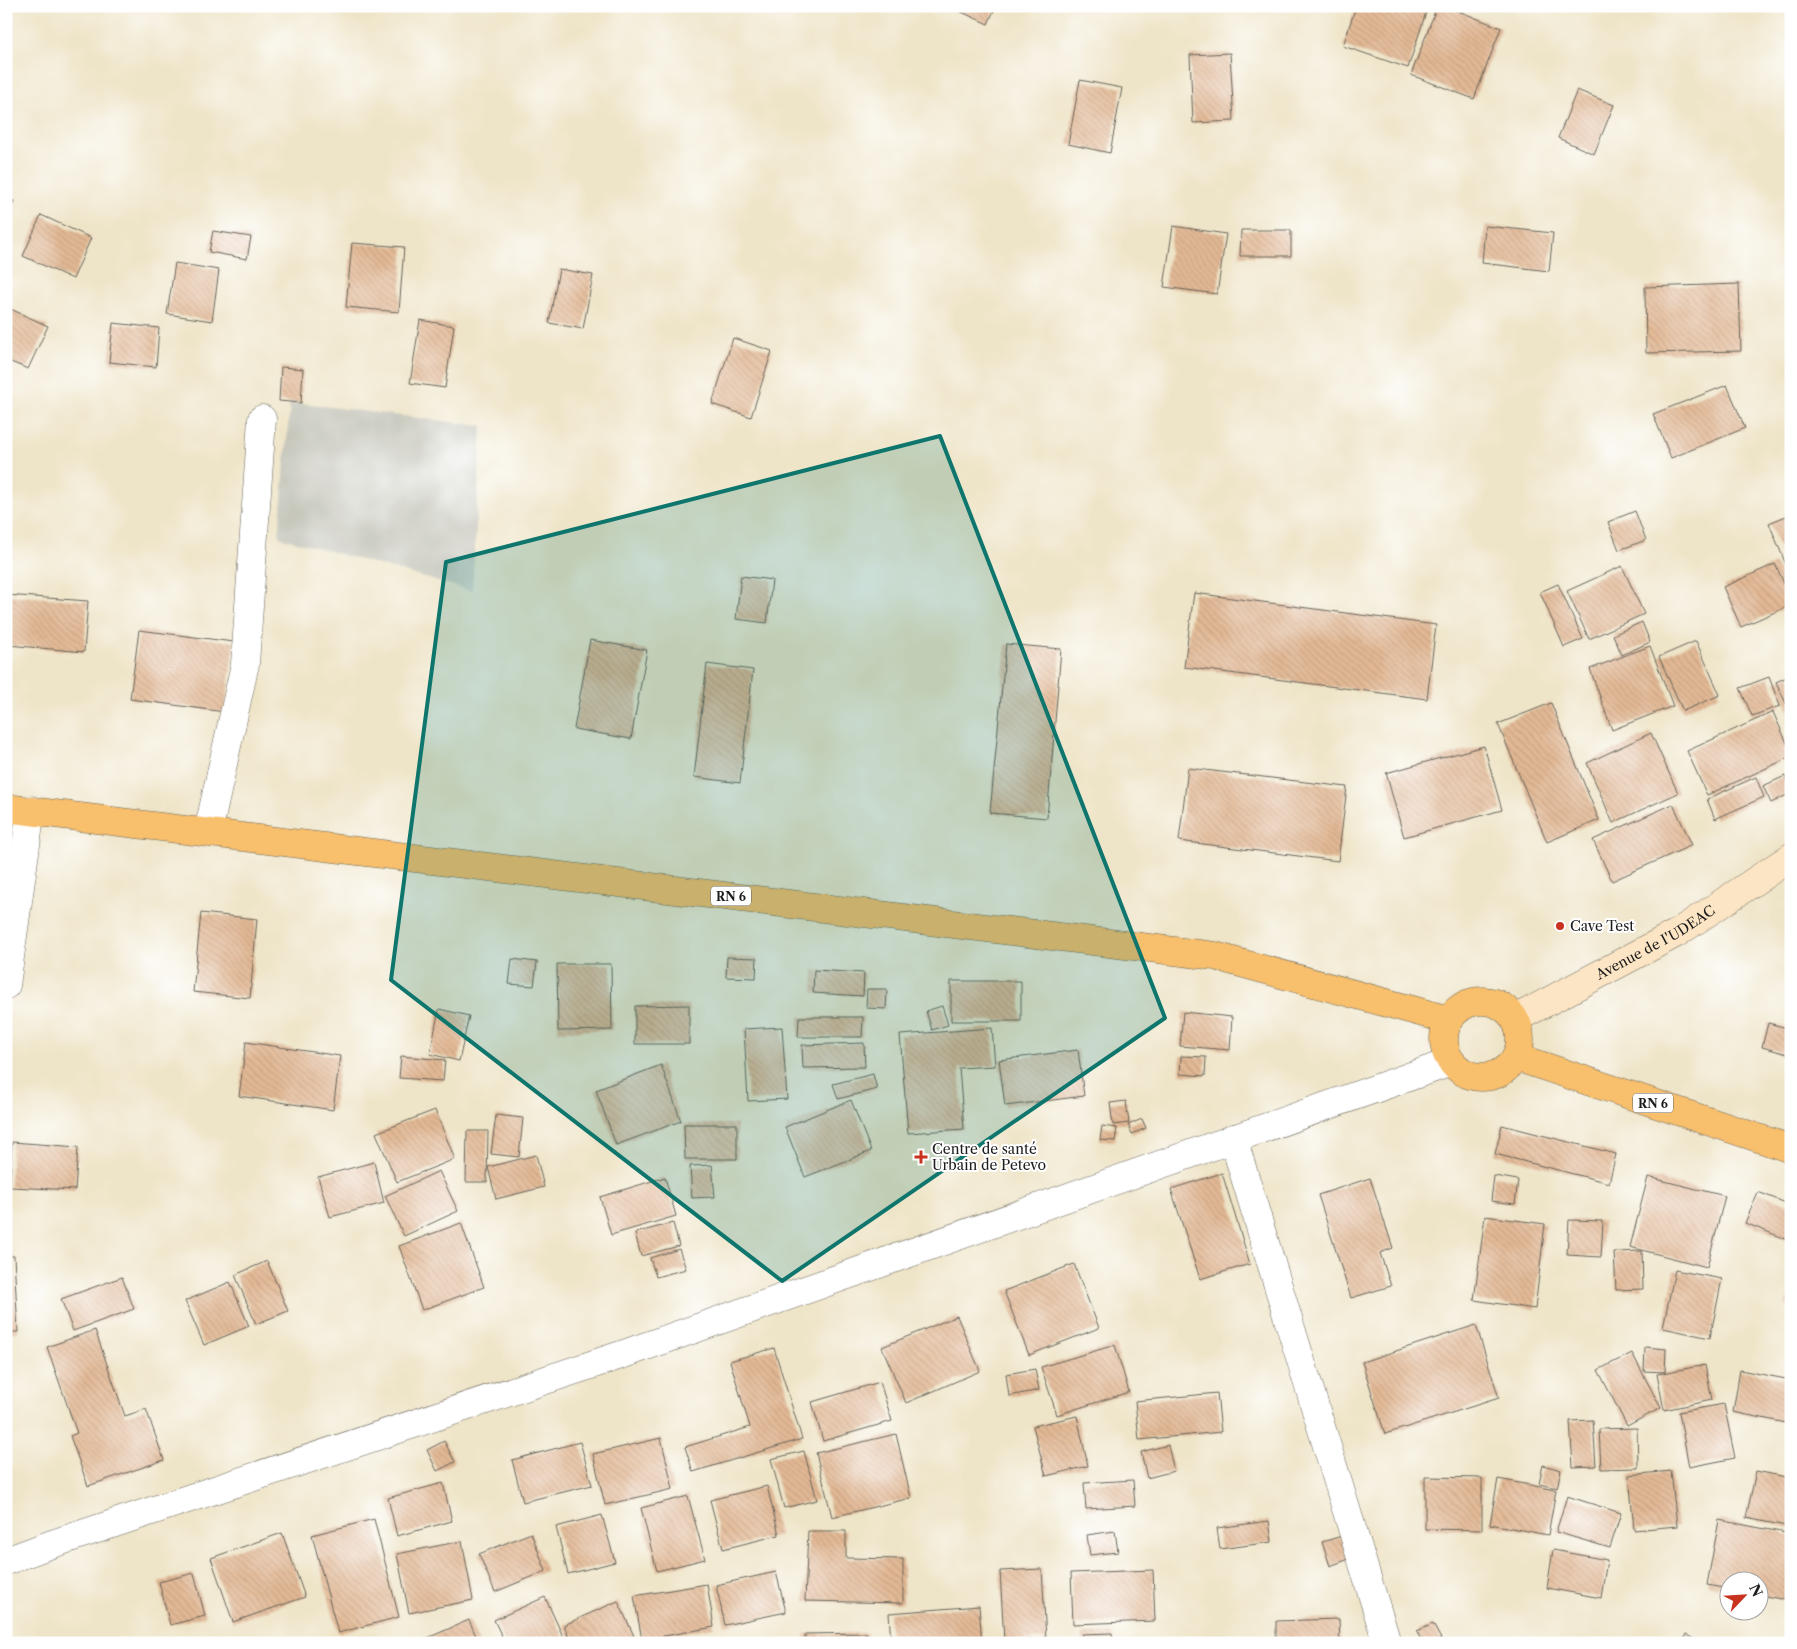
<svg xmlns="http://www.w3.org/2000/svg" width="1797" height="1649" font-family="'Libre Caslon Text',serif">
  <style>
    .industrial { fill: #c4c5b9 }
    .building { fill: url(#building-back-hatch) }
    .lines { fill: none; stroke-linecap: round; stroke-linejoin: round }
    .minor-casing { stroke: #666258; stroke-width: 29 }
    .tertiary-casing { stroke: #666258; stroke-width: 29 }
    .secondary-casing { stroke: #666258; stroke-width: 29 }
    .primary-casing { stroke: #666258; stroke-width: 29 }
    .minor { stroke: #fff; stroke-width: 28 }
    .tertiary { stroke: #fff; stroke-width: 28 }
    .secondary { stroke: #fce5c4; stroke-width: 28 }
    .primary { stroke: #f8bf6c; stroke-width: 28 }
    .marked { fill: #0f766e; fill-opacity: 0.2; stroke: #0f766e; stroke-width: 4; stroke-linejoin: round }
    .poi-dot { fill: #c8321e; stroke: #fff; stroke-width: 2 }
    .labels { text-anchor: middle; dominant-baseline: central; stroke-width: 4; stroke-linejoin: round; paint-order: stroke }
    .shield { fill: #fff; stroke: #606060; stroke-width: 1 }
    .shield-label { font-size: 12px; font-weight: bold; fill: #1c1c1c }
    .poi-label { font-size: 14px; fill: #1c1c1c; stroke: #fff; text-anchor: start }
    .street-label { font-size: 14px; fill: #1c1c1c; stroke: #fff }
  </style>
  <defs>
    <pattern id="building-back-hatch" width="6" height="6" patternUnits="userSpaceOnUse" patternTransform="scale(1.25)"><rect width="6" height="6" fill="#e3b995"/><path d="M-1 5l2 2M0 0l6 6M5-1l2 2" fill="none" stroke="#c29e80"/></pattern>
  </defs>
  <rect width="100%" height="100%" fill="#fff"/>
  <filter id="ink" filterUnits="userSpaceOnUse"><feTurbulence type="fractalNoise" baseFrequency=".02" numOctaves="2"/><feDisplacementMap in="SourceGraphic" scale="10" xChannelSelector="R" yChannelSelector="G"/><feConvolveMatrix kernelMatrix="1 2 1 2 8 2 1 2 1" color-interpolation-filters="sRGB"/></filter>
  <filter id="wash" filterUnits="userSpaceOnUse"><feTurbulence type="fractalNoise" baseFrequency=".0096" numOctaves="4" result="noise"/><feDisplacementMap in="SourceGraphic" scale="20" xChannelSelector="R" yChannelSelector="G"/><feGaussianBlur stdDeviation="1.12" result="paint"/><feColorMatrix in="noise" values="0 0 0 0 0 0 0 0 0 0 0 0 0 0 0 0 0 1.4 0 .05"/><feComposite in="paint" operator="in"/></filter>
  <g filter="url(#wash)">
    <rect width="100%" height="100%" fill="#eee4c7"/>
    <!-- industrial -->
    <path class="industrial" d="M290 402 482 426 472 591 279 537Z"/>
    <g id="blocks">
      <!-- building -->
      <path class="building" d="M956 6H996L988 24 955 9Z
        M1356 6H1428L1408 68 1343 46Z
        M1437 6H1446L1501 28 1474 99 1411 75Z
        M1230 53 1234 121 1193 123 1190 55Z
        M1080 80 1122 88 1110 153 1068 144Z
        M1577 90 1614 105 1594 154 1558 138Z
        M6 198 14 201 6 220Z
        M41 215 91 238 73 279 23 256Z
        M1173 226 1226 234 1217 294 1164 287Z
        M1485 226 1553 233 1549 271 1482 263Z
        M1241 230H1291V256H1240Z
        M213 231 251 237 247 259 209 252Z
        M352 243 404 247 399 312 346 307Z
        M175 263 219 270 212 321 167 314Z
        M559 269 593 275 583 329 549 323Z
        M1739 284 1741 351 1646 353 1645 287Z
        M6 307 48 326 28 369 6 360Z
        M420 320 454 326 445 388 410 383Z
        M113 323 159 328 156 367 109 362Z
        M733 338 772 351 751 417 712 404Z
        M281 367 303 369 301 403 279 401Z
        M1727 385 1745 428 1671 458 1653 414Z
        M1635 511 1646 540 1619 550 1608 522Z
        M1791 514V577L1769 523Z
        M1775 564 1791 598V605L1741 627 1723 587Z
        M1622 566 1644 614 1589 639 1567 591Z
        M741 576 772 580 767 623 736 619Z
        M1558 584 1583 639 1564 647 1540 592Z
        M1194 593 1436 625 1427 699 1184 667Z
        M6 595 88 601 84 652 8 645 10 621 6 620Z
        M1642 622 1650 642 1622 655 1613 635Z
        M139 630 234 642 225 712 130 699Z
        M590 640 647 650 631 739 574 729Z
        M1696 641 1720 695 1683 711 1659 657Z
        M1006 644 1061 649 1047 818 990 813Z
        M1650 646 1673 706 1612 730 1590 669Z
        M707 664 753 670 740 783 694 777Z
        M1791 675V714L1776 682Z
        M1769 677 1780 706 1752 716 1740 688Z
        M1551 703 1599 820 1547 842 1498 724Z
        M1773 712 1791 752V757L1707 795 1687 751Z
        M1651 733 1678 793 1613 823 1587 763Z
        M1484 746 1502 810 1404 837 1386 773Z
        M1188 768 1347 787 1338 861 1179 841Z
        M1785 776 1791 793 1771 803 1763 786Z
        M1756 777 1764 797 1715 819 1707 799Z
        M1673 804 1692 845 1612 881 1593 840Z
        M6 865 9 866 8 882H6Z
        M201 913 257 919 250 998 193 992Z
        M727 957 757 958 756 978 726 977Z
        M512 959 537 962 534 986 509 984Z
        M557 964H611L612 1030 558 1031Z
        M814 970 864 973 863 996 813 993Z
        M951 981H1021V1021H951Z
        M867 989H887L886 1009 866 1008Z
        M689 1005V1044H635V1006Z
        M942 1006 948 1025 932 1030 926 1011Z
        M439 1009 469 1016 459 1061 430 1054Z
        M1183 1012 1232 1017 1230 1050 1180 1046Z
        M799 1017H863L862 1037H798Z
        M1768 1023 1791 1029V1055L1762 1047Z
        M782 1027 787 1099 748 1101 744 1029Z
        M992 1028 995 1066 959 1068 964 1129 908 1133 900 1035Z
        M246 1042 340 1056 333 1110 239 1096Z
        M864 1043 865 1067 803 1068 802 1045Z
        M1078 1050 1084 1096 1005 1106 999 1060Z
        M401 1056 445 1060 443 1081 399 1078Z
        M1181 1056 1206 1057 1205 1076 1180 1074Z
        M661 1065 681 1121 616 1145 596 1090Z
        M873 1074 877 1089 838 1099 833 1084Z
        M851 1100 871 1151 805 1177 785 1127Z
        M1126 1101 1129 1123 1113 1125 1110 1103Z
        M435 1110 455 1159 397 1182 376 1133Z
        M496 1115 523 1118 519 1157 491 1154Z
        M1142 1119 1146 1128 1132 1134 1128 1125Z
        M684 1124H737V1159H685Z
        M1502 1125 1616 1154 1609 1183 1495 1154Z
        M1102 1126 1117 1128 1115 1141 1100 1140Z
        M467 1131H488L487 1182H466Z
        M12 1142 78 1147 75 1190 10 1187Z
        M536 1155 544 1187 496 1199 488 1167Z
        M374 1162 384 1203 330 1217 318 1177Z
        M712 1165 715 1197 692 1198 690 1166Z
        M439 1171 458 1211 404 1236 385 1196Z
        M1222 1173 1250 1264 1200 1279 1171 1189Z
        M1494 1176 1518 1180 1515 1204 1491 1201Z
        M665 1177 676 1216 611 1235 600 1197Z
        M1648 1177 1725 1196 1707 1267 1630 1247Z
        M1370 1178 1393 1248 1380 1253 1391 1286 1351 1298 1318 1195Z
        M1758 1192 1791 1205V1241L1745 1223Z
        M1485 1216 1545 1224 1535 1309 1474 1300Z
        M1569 1220 1603 1221 1601 1257 1567 1255Z
        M461 1223 484 1287 422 1310 399 1246Z
        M673 1223 679 1246 641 1256 635 1233Z
        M679 1249 686 1269 656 1277 650 1258Z
        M1642 1251 1643 1289 1616 1290 1614 1252Z
        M6 1256H14L18 1332H6Z
        M267 1261 288 1311 256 1324 235 1275Z
        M1074 1264 1099 1328 1029 1355 1004 1291Z
        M1675 1270 1722 1279 1710 1338 1663 1328Z
        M122 1277 134 1309 73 1331 61 1299Z
        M230 1282 249 1326 204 1345 185 1301Z
        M1791 1294V1307L1786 1305Z
        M957 1316 980 1371 906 1403 882 1347Z
        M1476 1325 1499 1398 1385 1434 1362 1362Z
        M95 1330 125 1416 146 1409 164 1460 88 1486 70 1436 77 1433 47 1347Z
        M1115 1345 1129 1392 1057 1415 1041 1367Z
        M1645 1347 1666 1349 1665 1372 1644 1371Z
        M774 1348 802 1439 693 1472 685 1447 750 1427 730 1361Z
        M1632 1353 1661 1408 1627 1426 1598 1370Z
        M1705 1365 1712 1400 1664 1410 1657 1374Z
        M1035 1369 1039 1390 1009 1396 1006 1374Z
        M1740 1370 1791 1380V1424L1733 1412Z
        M880 1382 892 1421 823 1441 812 1402Z
        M1217 1393 1221 1432 1139 1440 1135 1401Z
        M1724 1404 1735 1458 1689 1467 1679 1412Z
        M1077 1416 1088 1466 1046 1476 1033 1426Z
        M1593 1420 1596 1466 1573 1467 1570 1421Z
        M1637 1428 1638 1468 1601 1469 1599 1429Z
        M896 1434 911 1498 832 1517 816 1453Z
        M661 1438 673 1489 605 1505 593 1454Z
        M444 1441 455 1462 437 1471 427 1450Z
        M580 1442 592 1485 523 1502 512 1460Z
        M1168 1445 1174 1471 1147 1478 1141 1452Z
        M804 1451 817 1500 784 1508 771 1459Z
        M1543 1465 1561 1470 1557 1488 1539 1484Z
        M1671 1471 1677 1526 1634 1530 1629 1475Z
        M1756 1471 1791 1478V1527L1746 1518Z
        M1425 1477 1482 1478V1530L1425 1529Z
        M1498 1479 1556 1490 1548 1535 1490 1524Z
        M1133 1480 1135 1506 1086 1509 1084 1483Z
        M443 1483 452 1521 397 1536 388 1498Z
        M767 1486 779 1535 723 1549 710 1500Z
        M688 1496 705 1559 657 1571 641 1508Z
        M1567 1496 1621 1513 1610 1548 1556 1532Z
        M602 1515 615 1562 568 1574 556 1527Z
        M374 1519 399 1617 338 1633 312 1535Z
        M1719 1520 1791 1534V1601L1760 1595V1582H1730V1589L1707 1585Z
        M1269 1521 1272 1542 1220 1549 1217 1528Z
        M808 1531H846V1558L903 1559V1603L805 1601Z
        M1115 1531 1118 1552 1090 1555 1087 1535Z
        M282 1533 305 1597 233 1622 211 1558Z
        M531 1533 546 1571 495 1592 479 1554Z
        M1342 1536 1349 1559 1330 1566 1322 1542Z
        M462 1541 473 1600 409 1613 397 1554Z
        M1553 1550 1607 1560 1601 1598 1547 1588Z
        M1042 1569 1046 1639 1004 1641 1000 1571Z
        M1153 1570 1155 1621 1073 1624 1071 1573Z
        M776 1572 786 1612 725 1625 716 1585Z
        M194 1573 205 1616 170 1625 159 1582Z
        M707 1584 714 1627 642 1640 634 1596Z
        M545 1597 566 1643H505L494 1620Z
        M618 1601 634 1636 620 1643H571L564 1625Z
        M979 1606 982 1643H891L889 1613Z
        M1339 1619 1340 1643H1276V1621Z
        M469 1620 479 1643H416Z
        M1433 1624 1441 1639 1433 1643H1422L1417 1631Z
        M867 1633V1643H805V1634Z
        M1112 1633 1113 1643H1082V1634Z
        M1686 1635 1702 1643H1682Z"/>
    </g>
  </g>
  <g filter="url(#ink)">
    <use href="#blocks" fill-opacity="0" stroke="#666258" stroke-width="1"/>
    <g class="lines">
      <defs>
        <path id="minor" d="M208 832 245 664 262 419
          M6 985 31 810
          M1233 1138 1387 1643"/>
        <path id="tertiary" d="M6 1561 49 1545 621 1355 1451 1062"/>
        <g id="secondary">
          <path id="s1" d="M1515 1019 1677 933 1791 857"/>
        </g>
        <path id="primary" d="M6 808 1215 956 1449 1020
          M1444 1039a38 38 0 1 1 76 0a38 38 0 1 1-76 0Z
          M1516 1057 1791 1149"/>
      </defs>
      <!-- minor casing -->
      <use href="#minor" class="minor-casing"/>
      <!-- tertiary casing -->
      <use href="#tertiary" class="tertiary-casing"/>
      <!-- secondary casing -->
      <use href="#secondary" class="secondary-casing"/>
      <!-- primary casing -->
      <use href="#primary" class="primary-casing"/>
      <!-- minor -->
      <use href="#minor" class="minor"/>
      <!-- tertiary -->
      <use href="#tertiary" class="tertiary"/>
      <!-- secondary -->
      <use href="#secondary" class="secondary"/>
      <!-- primary -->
      <use href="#primary" class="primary"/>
    </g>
  </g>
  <!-- marked area -->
  <path class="marked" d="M940 436 1165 1018 782 1281 391 980 446 562Z"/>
  <!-- markers -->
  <g class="poi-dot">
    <circle cx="1560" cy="926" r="5"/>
    <path d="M918.5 1149.5h5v5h5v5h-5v5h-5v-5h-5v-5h5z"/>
  </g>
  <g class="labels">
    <!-- shield labels -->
    <g class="shield">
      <rect x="711" y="886.5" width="40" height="19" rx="4"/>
      <rect x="1633" y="1093.5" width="40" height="19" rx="4"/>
    </g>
    <g class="shield-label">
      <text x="731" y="896">RN 6</text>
      <text x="1653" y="1103">RN 6</text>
    </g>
    <!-- poi labels -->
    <g class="poi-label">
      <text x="1570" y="926">Cave Test</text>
      <text x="932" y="1149">Centre de santé<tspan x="932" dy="16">Urbain de Petevo</tspan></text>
    </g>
    <!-- street labels -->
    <g class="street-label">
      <text stroke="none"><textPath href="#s1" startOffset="160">Avenue de I'UDEAC</textPath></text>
    </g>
  </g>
  <!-- margin -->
  <rect width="1797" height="1649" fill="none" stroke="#fff" stroke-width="25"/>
  <!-- north arrow -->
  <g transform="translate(1744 1596) rotate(65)"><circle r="24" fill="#ffffff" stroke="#a4a4a4"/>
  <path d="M0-4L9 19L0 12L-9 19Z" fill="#c8321e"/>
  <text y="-8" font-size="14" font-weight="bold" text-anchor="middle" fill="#1c1c1c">N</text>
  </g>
</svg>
